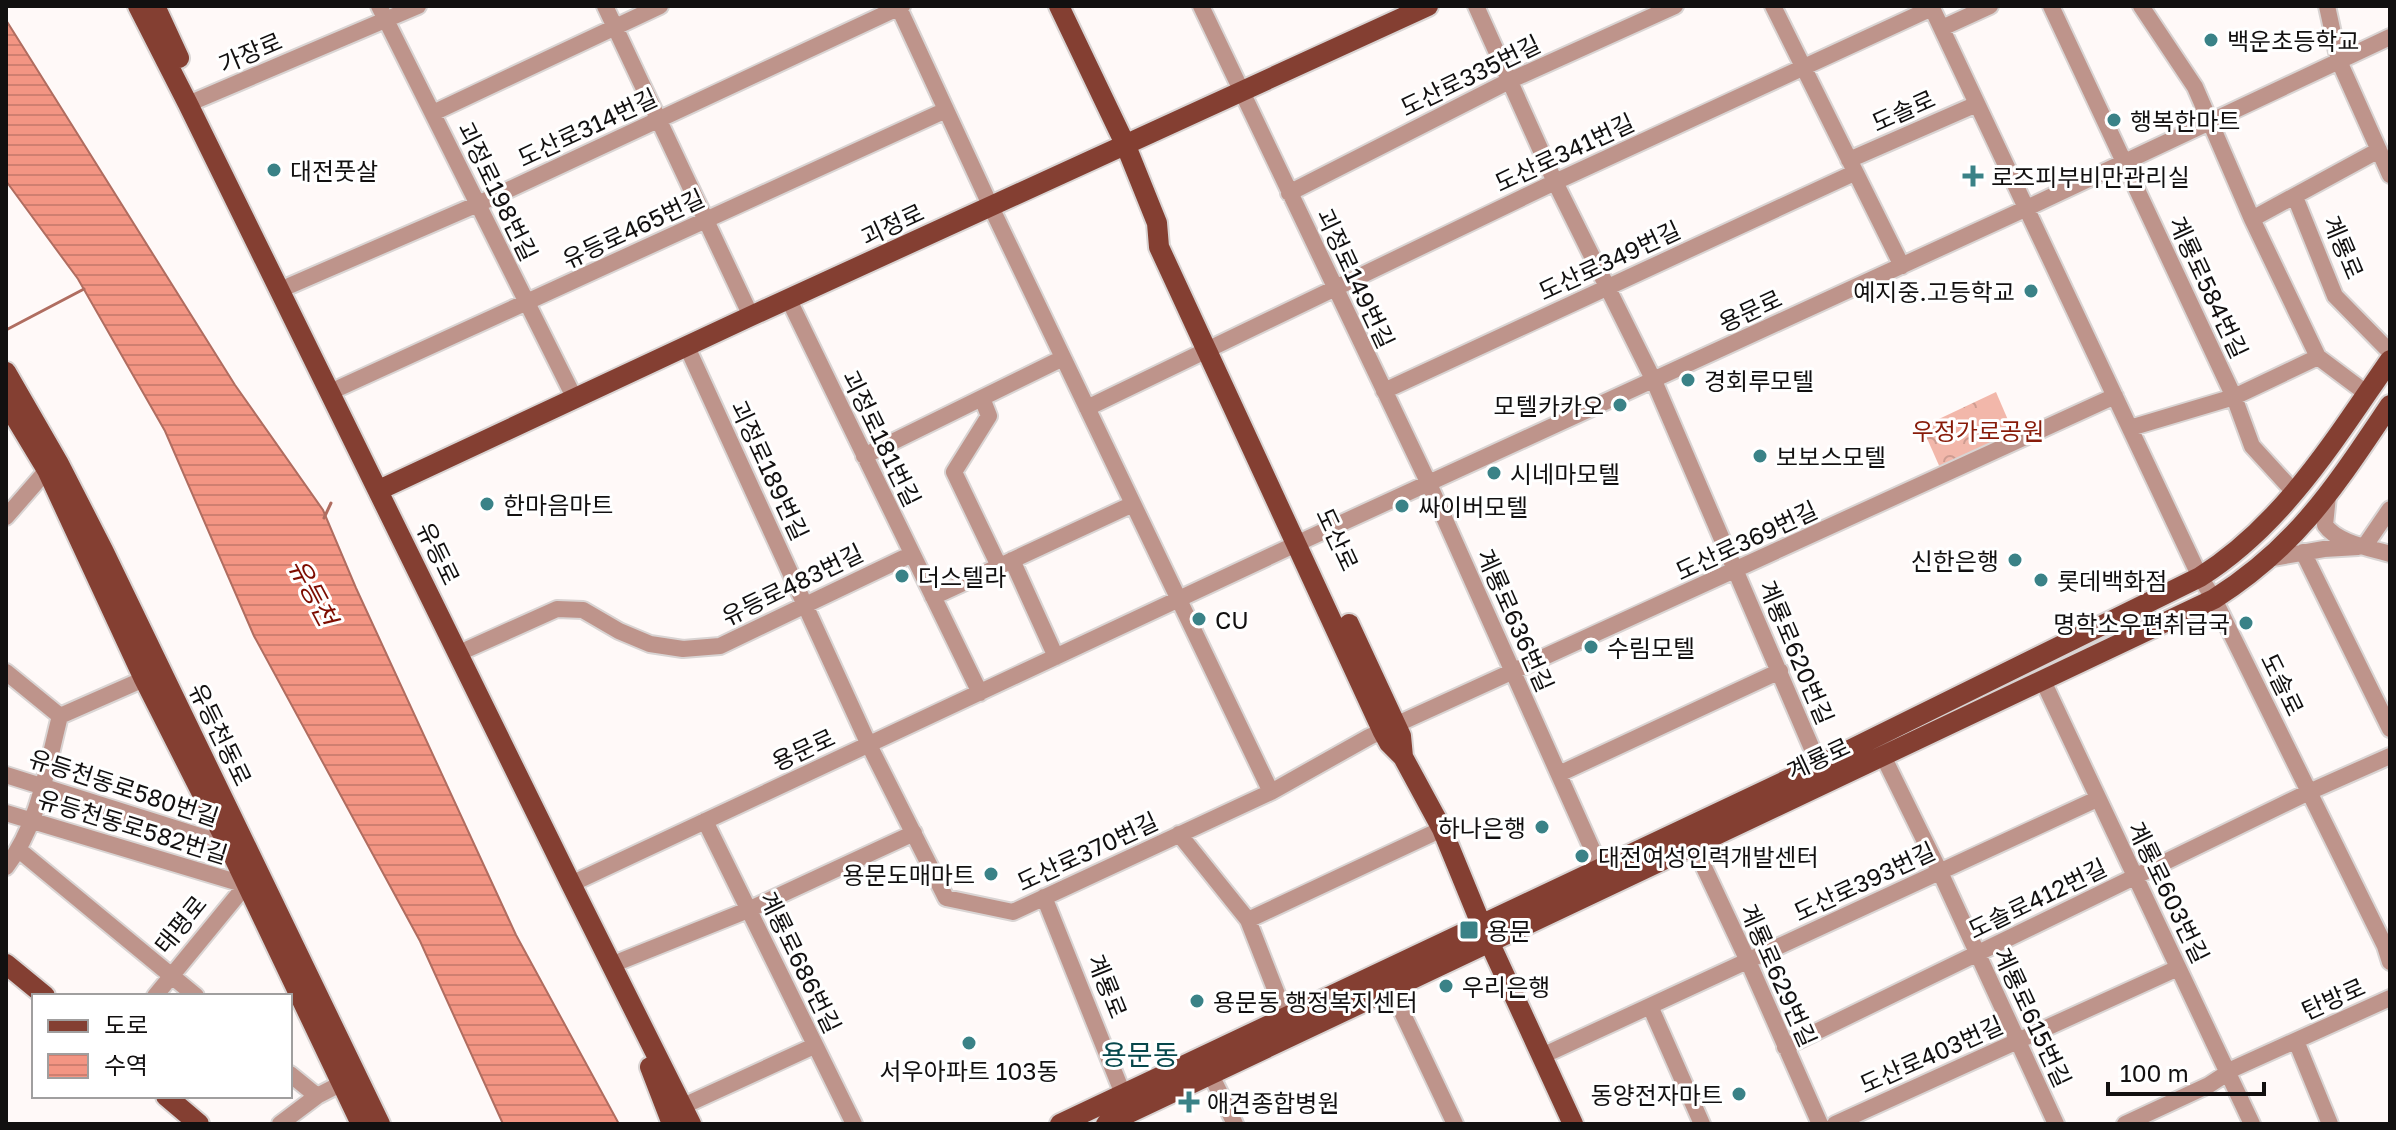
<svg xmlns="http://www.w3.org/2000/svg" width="2396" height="1130" font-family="'Golos Text','Noto Sans KR',sans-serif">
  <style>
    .park { fill: url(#park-crowns) }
    .water { fill: url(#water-rules); stroke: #b06d60; stroke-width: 2 }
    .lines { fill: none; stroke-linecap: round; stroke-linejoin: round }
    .stream { stroke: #b06d60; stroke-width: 3 }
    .minor-casing { stroke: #d9d4d3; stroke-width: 20 }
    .major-casing { stroke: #d9d4d3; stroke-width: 24 }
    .minor { stroke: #be948b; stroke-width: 16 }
    .major { stroke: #843f32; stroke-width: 20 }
    .poi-dot { fill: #3a8287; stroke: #fff; stroke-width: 3 }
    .labels { text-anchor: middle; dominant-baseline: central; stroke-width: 6; stroke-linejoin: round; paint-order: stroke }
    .poi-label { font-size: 24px; fill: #121010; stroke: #fff; text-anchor: start }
    .street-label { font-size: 24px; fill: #121010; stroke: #fff }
    .park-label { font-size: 24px; fill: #881b09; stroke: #fff }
    .water-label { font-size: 26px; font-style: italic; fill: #7d0c00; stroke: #fff }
    .quarter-label { font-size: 28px; fill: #06484c; stroke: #fff }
  </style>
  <defs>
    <pattern id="park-crowns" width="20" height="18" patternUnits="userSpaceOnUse" patternTransform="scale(2)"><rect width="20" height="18" fill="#f2b7aa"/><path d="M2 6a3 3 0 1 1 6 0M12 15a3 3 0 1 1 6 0" fill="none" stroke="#ce9c91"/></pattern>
    <pattern id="water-rules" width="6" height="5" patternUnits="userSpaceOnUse" patternTransform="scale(2)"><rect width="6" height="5" fill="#f39583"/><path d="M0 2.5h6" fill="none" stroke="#cf7f70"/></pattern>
  </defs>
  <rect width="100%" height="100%" fill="#fff9f8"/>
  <!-- park -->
  <path class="park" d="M1996 392 2014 434 1941 470 1922 427Z"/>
  <!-- water -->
  <path class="water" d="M6 20 235 385 323 510 356 588 516 935 619 1124H503L420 941 254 636 165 431 78 279 6 181Z"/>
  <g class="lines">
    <!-- stream -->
    <path class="stream" d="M6 330 84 289
      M324 518 331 503"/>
    <defs>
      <path id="minor" d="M379 6 574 397
        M605 6 751 316
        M898 6 991 207 1271 792
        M1201 6 1429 484 1601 869
        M1476 6 1555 182 1654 381 1819 765
        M1773 6 1902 266
        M1931 6 2200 577 2214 599 2385 946 2390 962
        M2051 6 2234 397 2252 446 2295 493
        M2141 6 2195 87 2252 219 2318 357 2366 393
        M2327 6 2339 61 2390 175
        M1942 28 1990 6
        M188 104 418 6
        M433 113 660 6
        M1849 160 1977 104
        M1289 193 1509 81 1675 6
        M2295 197 2335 296 2386 348
        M2252 219 2379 150
        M289 286 478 204 902 6
        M789 300 980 693
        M687 347 869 745 946 898 1013 912 1271 792 1369 737 2115 396
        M339 388 946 110
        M1384 391 1854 173
        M982 398 989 416 954 472 999 566
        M1087 408 1555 182 1932 8
        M2130 428 2234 397 2318 357
        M864 456 1063 358
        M2328 496 2325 525C2337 543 2370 548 2390 554
        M6 517 47 470 54 466
        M2364 547 2390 509
        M2303 552 2390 729
        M2267 559 2324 549 2358 547
        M1012 560 1056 657
        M933 597 1133 504
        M468 649 557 609 583 610 619 631 650 644 683 649 720 646 912 554
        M6 672 60 716C47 766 39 825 6 867
        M2043 681 2252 1124
        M60 716 144 679
        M1883 756 1940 872 2056 1124
        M1559 774 1780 671
        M6 775 228 845
        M6 813 246 885 155 996
        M705 821 854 1124
        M1179 834 1248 920 1286 1017
        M1694 846 1748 961 1820 1124
        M19 850 196 996
        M571 884 1309 538 2027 208 2390 37
        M1044 897 1123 1094
        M1248 920 1442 829
        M621 961 748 910 914 833
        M1391 989 1455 1124
        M1650 1006 1702 1124
        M2296 1041 2330 1124
        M1785 1047 2309 792 2390 756
        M1542 1056 2097 799
        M290 1074 317 1096
        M1211 1075 1235 1124
        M692 1102 814 1046
        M280 1124 317 1096 352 1078
        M1835 1124 2178 968
        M2125 1124 2209 1085 2235 1068 2390 998"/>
      <path id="major" d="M138 6 188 104 571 884 691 1124
        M155 6 179 58
        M1059 6 1126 146 1157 223 1159 247 1383 732 1389 743 1403 757 1442 829 1481 924 1573 1124
        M6 372 59 464 104 552 380 1124
        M6 402 47 470 144 679 228 845 361 1124
        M379 490 751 316 1428 6
        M1349 624 1401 736 1403 757
        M6 964 45 996
        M650 1067 672 1124
        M166 1096 199 1124
        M1060 1124 1819 765 2200 577C2284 524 2335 439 2390 360
        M1106 1124 2214 599C2298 546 2336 485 2390 405"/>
    </defs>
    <!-- minor casing -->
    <use href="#minor" class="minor-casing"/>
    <!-- major casing -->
    <use href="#major" class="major-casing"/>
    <!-- minor -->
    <use href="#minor" class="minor"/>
    <!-- major -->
    <use href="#major" class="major"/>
  </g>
  <!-- markers -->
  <g class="poi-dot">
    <circle cx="2211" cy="40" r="8"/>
    <circle cx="2114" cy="120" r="8"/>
    <circle cx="274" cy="170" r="8"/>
    <path d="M1969 164h8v8h8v8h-8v8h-8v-8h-8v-8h8z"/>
    <circle cx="2031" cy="291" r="8"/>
    <circle cx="1688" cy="380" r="8"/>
    <circle cx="1620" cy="405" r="8"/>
    <circle cx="1760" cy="456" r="8"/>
    <circle cx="1494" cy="473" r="8"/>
    <circle cx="487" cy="504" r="8"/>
    <circle cx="1402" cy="506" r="8"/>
    <circle cx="2015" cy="560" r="8"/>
    <circle cx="902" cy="576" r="8"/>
    <circle cx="2041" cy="580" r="8"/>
    <circle cx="1199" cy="619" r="8"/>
    <circle cx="2246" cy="623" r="8"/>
    <circle cx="1591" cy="647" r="8"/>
    <circle cx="1542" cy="827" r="8"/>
    <circle cx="1582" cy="856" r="8"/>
    <circle cx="991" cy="874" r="8"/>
    <rect x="1459" y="920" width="20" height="20" rx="4"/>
    <circle cx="1446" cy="986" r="8"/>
    <circle cx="1197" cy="1001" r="8"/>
    <circle cx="969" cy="1043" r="8"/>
    <circle cx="1739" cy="1094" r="8"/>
    <path d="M1185 1090h8v8h8v8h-8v8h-8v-8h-8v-8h8z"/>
  </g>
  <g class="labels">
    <!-- poi labels -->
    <g class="poi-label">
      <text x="2227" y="40">백운초등학교</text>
      <text x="2130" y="120">행복한마트</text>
      <text x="290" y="170">대전풋살</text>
      <text x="1991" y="176">로즈피부비만관리실</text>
      <text x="2015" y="291" text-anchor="end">예지중.고등학교</text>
      <text x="1704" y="380">경회루모텔</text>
      <text x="1604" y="405" text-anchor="end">모텔카카오</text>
      <text x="1776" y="456">보보스모텔</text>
      <text x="1510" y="473">시네마모텔</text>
      <text x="503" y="504">한마음마트</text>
      <text x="1418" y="506">싸이버모텔</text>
      <text x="1999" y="560" text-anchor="end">신한은행</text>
      <text x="918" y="576">더스텔라</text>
      <text x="2057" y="580">롯데백화점</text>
      <text x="1215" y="619">CU</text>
      <text x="2230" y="623" text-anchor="end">명학소우편취급국</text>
      <text x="1607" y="647">수림모텔</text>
      <text x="1526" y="827" text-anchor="end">하나은행</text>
      <text x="1598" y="856">대전여성인력개발센터</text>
      <text x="975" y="874" text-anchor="end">용문도매마트</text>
      <text x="1487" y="930">용문</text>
      <text x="1462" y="986">우리은행</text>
      <text x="1213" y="1001">용문동 행정복지센터</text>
      <text x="969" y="1070" text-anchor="middle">서우아파트 103동</text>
      <text x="1723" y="1094" text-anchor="end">동양전자마트</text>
      <text x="1207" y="1102">애견종합병원</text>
    </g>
    <!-- street labels -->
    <g class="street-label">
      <text transform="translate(250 52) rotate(-23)">가장로</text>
      <text transform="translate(1470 75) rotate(-26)">도산로335번길</text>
      <text transform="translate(1903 110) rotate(-24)">도솔로</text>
      <text transform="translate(587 127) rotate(-25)">도산로314번길</text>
      <text transform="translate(1564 152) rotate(-25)">도산로341번길</text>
      <text transform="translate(498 191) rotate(64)">괴정로198번길</text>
      <text transform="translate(892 224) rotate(-25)">괴정로</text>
      <text transform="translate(633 228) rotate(-25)">유등로465번길</text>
      <text transform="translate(2344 247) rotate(67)">계룡로</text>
      <text transform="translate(1609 260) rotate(-25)">도산로349번길</text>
      <text transform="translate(1356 278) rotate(65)">괴정로149번길</text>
      <text transform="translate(2209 287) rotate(65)">계룡로584번길</text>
      <text transform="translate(1750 310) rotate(-25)">용문로</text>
      <text transform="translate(882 438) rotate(64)">괴정로181번길</text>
      <text transform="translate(770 470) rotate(65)">괴정로189번길</text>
      <text transform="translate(1338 539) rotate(65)">도산로</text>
      <text transform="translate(1746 540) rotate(-25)">도산로369번길</text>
      <text transform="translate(439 553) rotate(64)">유등로</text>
      <text transform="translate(792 584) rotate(-26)">유등로483번길</text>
      <text transform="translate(1516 620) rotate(66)">계룡로636번길</text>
      <text transform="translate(1797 652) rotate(67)">계룡로620번길</text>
      <text transform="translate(2283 684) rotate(64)">도솔로</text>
      <text transform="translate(221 734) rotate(64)">유등천동로</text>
      <text transform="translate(803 749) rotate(-25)">용문로</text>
      <text transform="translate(1818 758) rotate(-25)">계룡로</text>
      <text transform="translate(124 787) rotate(18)">유등천동로580번길</text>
      <text transform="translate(133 826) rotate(17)">유등천동로582번길</text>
      <text transform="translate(1087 851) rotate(-25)">도산로370번길</text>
      <text transform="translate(1864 881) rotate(-25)">도산로393번길</text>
      <text transform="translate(2169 892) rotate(64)">계룡로603번길</text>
      <text transform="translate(2037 898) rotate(-26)">도솔로412번길</text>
      <text transform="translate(180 924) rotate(-51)">태평로</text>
      <text transform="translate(801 962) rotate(64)">계룡로686번길</text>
      <text transform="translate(1779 975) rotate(66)">계룡로629번길</text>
      <text transform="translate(1108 986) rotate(68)">계룡로</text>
      <text transform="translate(2333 998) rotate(-24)">탄방로</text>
      <text transform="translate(2033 1017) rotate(65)">계룡로615번길</text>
      <text transform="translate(1931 1054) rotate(-24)">도산로403번길</text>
    </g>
    <!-- park labels -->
    <g class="park-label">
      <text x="1978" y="430">우정가로공원</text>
    </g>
    <!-- water labels -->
    <g class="water-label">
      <text transform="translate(313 592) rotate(62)">유등천</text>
    </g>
    <!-- quarter labels -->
    <g class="quarter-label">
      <text x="1140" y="1054">용문동</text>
    </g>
  </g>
  <!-- border -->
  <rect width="2396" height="1130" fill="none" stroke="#121010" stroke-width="16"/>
  <!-- legend -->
  <rect x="32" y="994" width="260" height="104" fill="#ffffff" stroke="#a09f9f" stroke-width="2"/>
  <rect x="48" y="1020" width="40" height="12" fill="#843f32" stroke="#a09f9f" stroke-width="2"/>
  <text x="104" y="1034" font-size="24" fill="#121010">도로</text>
  <rect x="48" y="1054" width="40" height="24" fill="url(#water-rules)" stroke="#a09f9f" stroke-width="2"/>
  <text x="104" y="1074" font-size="24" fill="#121010">수역</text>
  <!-- scale -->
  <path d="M2108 1082v12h156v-12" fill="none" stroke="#121010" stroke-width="4"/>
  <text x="2120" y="1082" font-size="24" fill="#121010" stroke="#ffffff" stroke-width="6" paint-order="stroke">100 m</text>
</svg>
